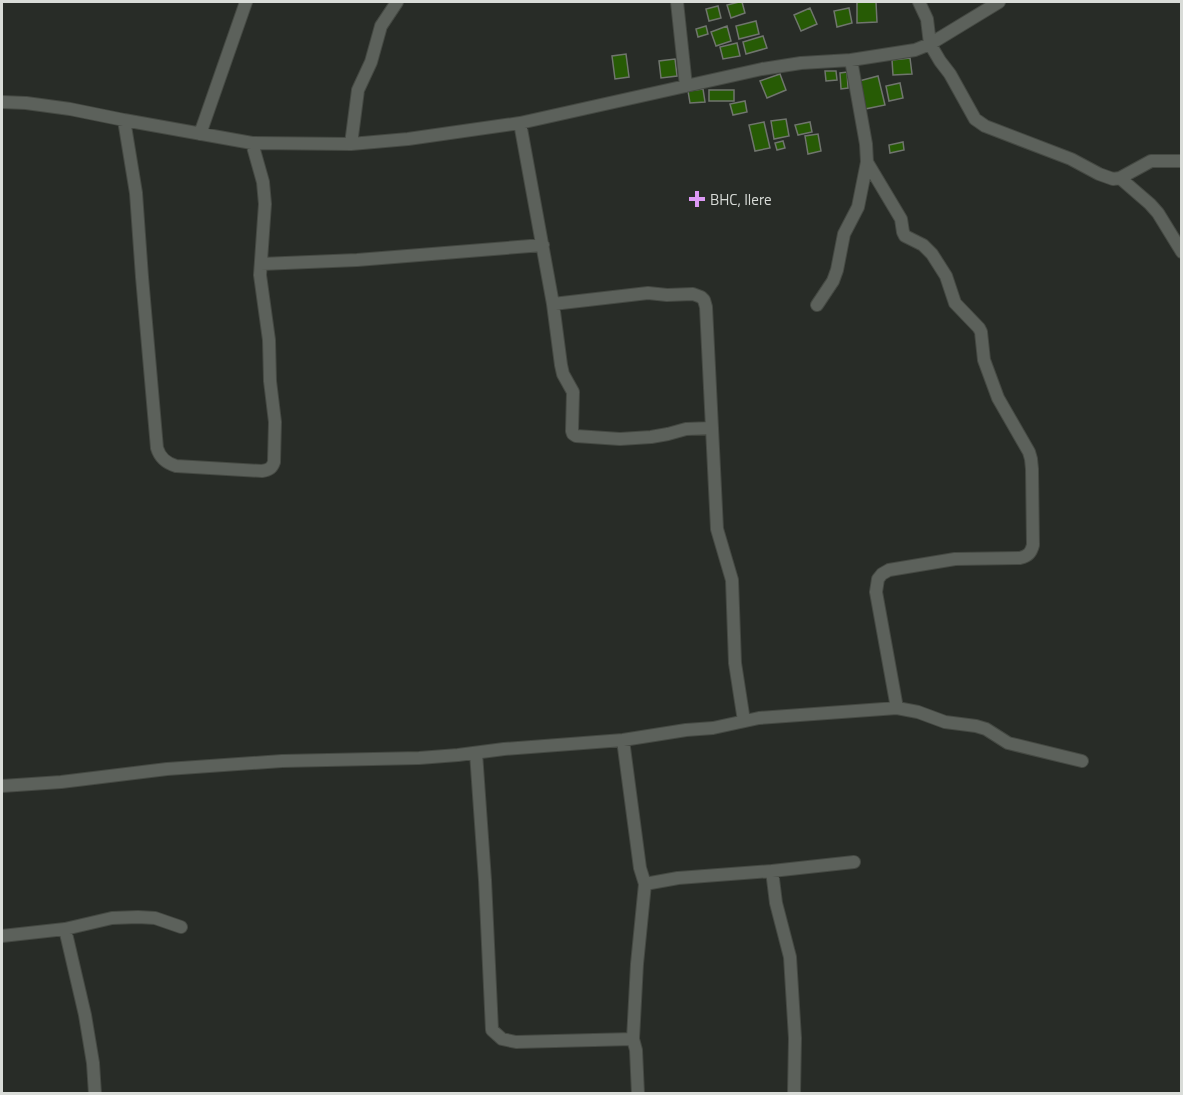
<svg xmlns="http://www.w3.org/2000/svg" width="1183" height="1095" font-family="'Titillium Web',sans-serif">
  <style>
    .building { fill: #275b05; stroke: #70756e; stroke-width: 1.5 }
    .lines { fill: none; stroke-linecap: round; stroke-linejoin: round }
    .minor-casing { stroke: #454943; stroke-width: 14 }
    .minor { stroke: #5c615b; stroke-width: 12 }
    .poi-dot { fill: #dc99f4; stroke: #282c27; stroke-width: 2 }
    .labels { text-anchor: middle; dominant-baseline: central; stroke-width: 4.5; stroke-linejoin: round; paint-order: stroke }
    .poi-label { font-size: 15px; fill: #d9dcd8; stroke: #282c27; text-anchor: start }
  </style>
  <rect width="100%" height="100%" fill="#282c27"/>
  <!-- building -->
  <path class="building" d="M739 2H742L745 13 731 18 727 5Z
    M857 2H876L877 22 857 23Z
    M718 6 721 18 709 21 706 9Z
    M810 8 817 24 801 31 794 15Z
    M849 8 852 23 837 27 834 11Z
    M756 21 759 34 739 39 736 26Z
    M706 26 708 34 698 37 696 29Z
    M727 26 731 41 716 46 711 32Z
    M763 36 767 48 746 54 743 42Z
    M737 43 740 56 723 59 720 47Z
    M626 54 629 77 615 79 612 56Z
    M910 58 912 74 893 75 892 60Z
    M675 59 677 76 661 78 659 61Z
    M825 71H836L837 80 826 81Z
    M847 72 848 88 841 89 840 73Z
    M780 74 786 90 767 98 760 81Z
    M878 76 885 105 865 109 859 81Z
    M900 83 903 98 889 101 886 86Z
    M703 89 705 102 690 103 688 91Z
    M709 90H734V101H709Z
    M745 101 747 112 733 115 730 104Z
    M786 119 789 136 774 139 771 121Z
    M764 122 770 148 755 151 749 125Z
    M810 122 812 132 798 135 795 125Z
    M818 134 821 151 808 154 805 136Z
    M783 141 785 148 777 150 775 143Z
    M903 142 904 150 890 153 889 145Z"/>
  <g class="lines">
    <defs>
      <path id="minor" d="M677 2 686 86
        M919 2 927 19 930 44 940 61 950 74 975 119 985 126 1071 159 1099 174 1113 179 1120 178 1151 161H1182
        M2 102 26 103 70 109 124 120 252 143 351 144 408 139 520 123 762 69 801 63 851 60 915 50 930 44 999 2
        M124 120 136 193 142 277 157 448C160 458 166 463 176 466L262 471C269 470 272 468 274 462L275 422 270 381 269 340 260 275 265 204 263 182 252 143
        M520 123 553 304 648 293 667 295 693 294 701 297 704 300 706 307 717 529 732 580 735 663 744 721
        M200 134 246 2
        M351 144 358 90 371 62 381 26 397 2
        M867 162 901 219 903 232 905 236 923 245 932 254 946 276 955 303 979 328 981 332 984 360 998 398 1029 452 1031 459 1032 469 1033 545C1031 553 1028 556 1020 558L955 559 889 570 882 574 878 579 876 592 897 708
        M1120 178 1150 204 1158 213 1182 252
        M261 264 357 260 543 245
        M553 304 561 365 563 374 573 392 572 431 573 434 576 436 620 439 651 437 668 434 686 429 712 428
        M817 305 833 281 837 270 844 234 858 207 867 162 866 144 851 60
        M623 740 640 868 645 884 637 964 633 1039 636 1050 638 1094
        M476 753 485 880 492 1030 502 1039 516 1042 633 1039
        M2 786 61 782 167 769 282 761 419 758 458 755 504 749 623 740 686 730 713 728 759 718 897 708 918 712 945 722 976 726 986 729 1008 743 1082 761
        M772 871 776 903 790 957 795 1038 794 1094
        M645 884 678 878 772 871 854 862
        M65 929 85 1015 93 1063 95 1094
        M2 936 65 929 112 918 138 917 155 918 181 927"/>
    </defs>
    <!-- minor casing -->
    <use href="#minor" class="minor-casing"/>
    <!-- minor -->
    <use href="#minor" class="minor"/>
  </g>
  <!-- markers -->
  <path class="poi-dot" d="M694 190h6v6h6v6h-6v6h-6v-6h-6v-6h6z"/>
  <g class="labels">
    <!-- poi labels -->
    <g class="poi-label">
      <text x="710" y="199">BHC, Ilere</text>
    </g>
  </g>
  <!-- border -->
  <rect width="1183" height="1095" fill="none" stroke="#d9dcd8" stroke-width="6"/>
</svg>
